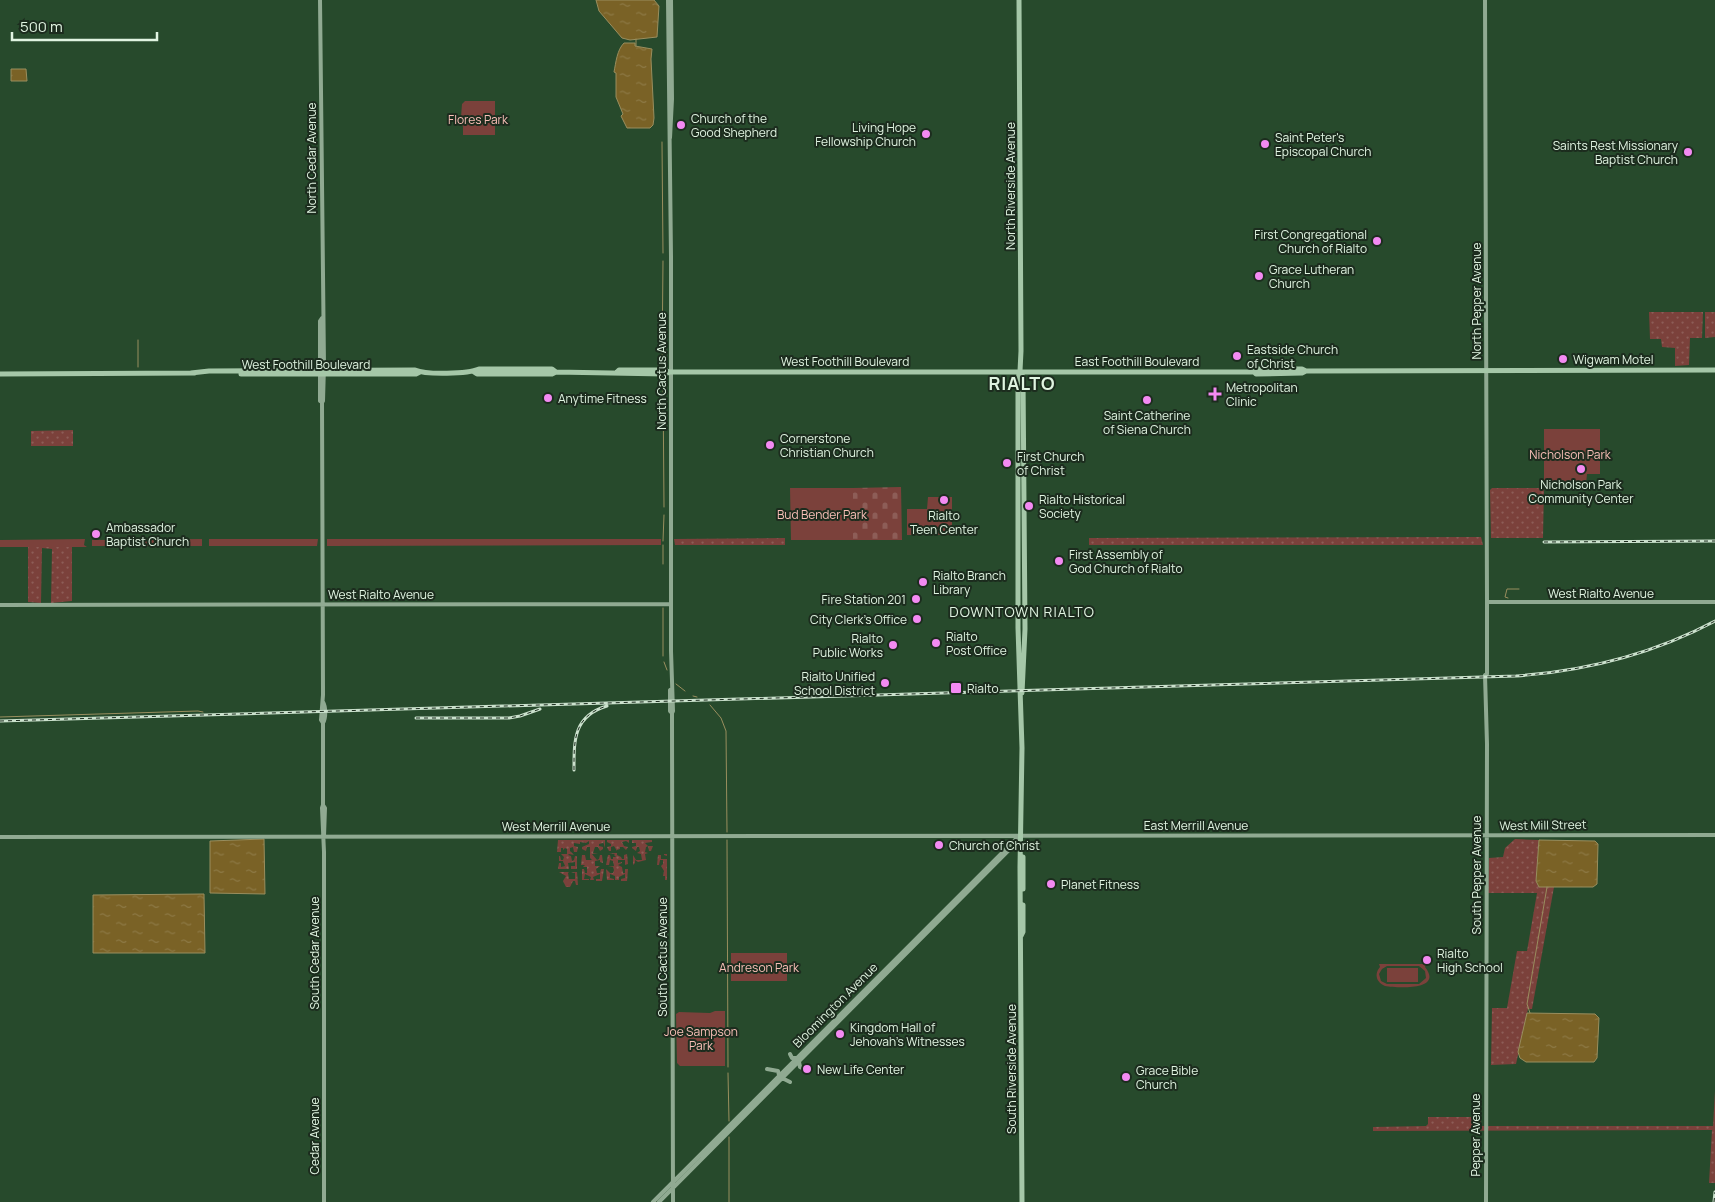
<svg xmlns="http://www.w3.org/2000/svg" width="1715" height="1202" font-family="Manrope,sans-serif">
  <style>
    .grass { fill: url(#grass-dots) }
    .cemetery { fill: url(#cemetery-stones) }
    .park { fill: #7b413b; fill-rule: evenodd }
    .water { fill: url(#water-ripples); stroke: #998e5e }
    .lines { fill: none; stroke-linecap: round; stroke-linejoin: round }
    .stream { stroke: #998e5e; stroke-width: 1 }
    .secondary { stroke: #90aa92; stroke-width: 4 }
    .primary { stroke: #a5c7a8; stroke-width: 5 }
    .rail-casing { stroke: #cbe1cd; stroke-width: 3 }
    .rail { stroke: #1c2c1e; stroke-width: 1; stroke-dasharray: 4; stroke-linecap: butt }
    .poi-dot { fill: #f38af2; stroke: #1c2c1e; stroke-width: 2 }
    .labels { text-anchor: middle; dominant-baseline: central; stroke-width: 4; stroke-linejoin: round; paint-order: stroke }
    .poi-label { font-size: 12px; fill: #e0f4e1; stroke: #1c2c1e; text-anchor: start }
    .park-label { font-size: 12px; fill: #f9bfb7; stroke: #1c2c1e }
    .street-label { font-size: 12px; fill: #e0f4e1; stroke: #1c2c1e }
    .neighbourhood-label { font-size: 14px; letter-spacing: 1px; fill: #e0f4e1; stroke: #1c2c1e }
    .district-label { font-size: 18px; font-weight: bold; letter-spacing: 1px; fill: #e0f4e1; stroke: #1c2c1e }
  </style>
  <defs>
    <pattern id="grass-dots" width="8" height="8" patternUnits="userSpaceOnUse" patternTransform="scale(1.25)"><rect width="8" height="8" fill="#7b413b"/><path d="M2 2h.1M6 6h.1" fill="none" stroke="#8d5d57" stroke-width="1.8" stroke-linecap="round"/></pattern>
    <pattern id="cemetery-stones" width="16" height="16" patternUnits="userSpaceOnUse" patternTransform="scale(1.25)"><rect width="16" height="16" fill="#7b413b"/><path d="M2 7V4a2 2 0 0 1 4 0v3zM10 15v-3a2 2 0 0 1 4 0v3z" fill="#8d5d57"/></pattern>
    <pattern id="water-ripples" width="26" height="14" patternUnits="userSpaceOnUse" patternTransform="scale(1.25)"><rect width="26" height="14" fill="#7a6226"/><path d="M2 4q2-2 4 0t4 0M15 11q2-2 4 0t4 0" fill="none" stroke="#8d7945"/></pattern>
  </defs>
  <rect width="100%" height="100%" fill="#274a2c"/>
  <!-- grass -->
  <path class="grass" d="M1649 312H1703L1702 338H1690L1689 365 1675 366V348L1662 347 1661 339H1650Z
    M1705 312H1715V337L1705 338Z
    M73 430V446H31V431Z
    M1492 488H1544L1543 538H1491L1490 490Z
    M1481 537 1483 545H1089V538Z
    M785 538V545H675L674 539Z
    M72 546V601L51 603 52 549 42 548 41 603 28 602V547Z
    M1515 839 1539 840 1536 881 1539 887H1554L1532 1009H1528L1516 1064 1491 1065 1492 1008H1507L1517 951H1527L1537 893H1488L1489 858 1503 857 1505 848Z
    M558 840H605V848L603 841V843L599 844V846L603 847V849L600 851 598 847H595L593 853H598L592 854 597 860 599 859 600 855H602L603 863 600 862V860L595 861V866H600L596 869 597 873H600L601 869H604L602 881H596V879H600V874L593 877 594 880H590L591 877 585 874 584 879H589V880H582V869H584L585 873H587V867H583L585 865H581L582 855H585L586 860H592L590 858V847H587L586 851 582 849V847L589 844V841L586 843 580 842V844L574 843V846L578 847 577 852H574L573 847 570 848V851L574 855 569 854 568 855 571 856 572 861 574 860 575 856H577V869H571V866H575V862L568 863 569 869H558L559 863H561V867L565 866 563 861H559V856H560L561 860H563L564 857 561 854H567V849L565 848 563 850V848H561V852H557Z
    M607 840H629V843L626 841 622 842 624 846 628 847 626 850 623 847H620V849L617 850V855L621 857 622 859H624V855L627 854 628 864 625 865V860H618V863L622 862V863L618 865 622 867 623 873H625V869H628L627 881H621V879L625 878V874L619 877V880H615V876L610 874V878L614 879V880H607L606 869 610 873H613L614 870 613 867H608L614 866 613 861 610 860 609 865H606L608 855H610L611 859H613V857H616L614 855 615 854 609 853H617V851L614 846 611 847V851H609L607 847 611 846V844L607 842Z
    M632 840H652V842L645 843 648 846H653L651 851H649L648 846 646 847 645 852 648 853 645 854 646 860 638 862 635 860V863L633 865V855L636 860H642L641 854 637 853 640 851 639 847H637L636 851 632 848V847L636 846V843H632Z
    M664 854H667V880H665V876H663L664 871 661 866 663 864V860H660L659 865H657L658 855H661V859H667V856L664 855Z
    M559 872H569L568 873 569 879H575V873L571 872H577L578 885H576L575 881H573L570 887H566L563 881 566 876Z
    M1715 1091V1183H1709L1712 1130 1373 1131V1127L1426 1126 1428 1124V1117H1481V1126H1713Z"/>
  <!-- cemetery -->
  <path class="cemetery" d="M901 487 902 540H853V488Z"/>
  <!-- park -->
  <path class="park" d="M465 101H495V135H463V127L460 119 461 117 462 104Z
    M1544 429H1600V474H1587L1586 484 1544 485Z
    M790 488H853V540H791Z
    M928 497H952V535H907V509H927Z
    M85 539 84 545 87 547H0V540Z
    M202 539V546H92V540Z
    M209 539H318L317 546H209Z
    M327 539H661V545L327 546Z
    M731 953H787V981H731Z
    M1379 964H1426L1425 967C1444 991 1397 988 1385 986 1376 982 1374 974 1380 967ZM1387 966H1419L1425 971 1426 978 1419 984H1387L1381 981 1379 974 1382 969Z
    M1387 968H1418V982H1387Z
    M715 1011H725V1066H680L677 1063 676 1014 679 1012 710 1013Z"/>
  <!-- water -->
  <path class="water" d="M596 0H654L659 6 657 37 630 40 622 38 599 11Z
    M624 43H635V46L652 49 651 59 654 118 653 125 650 128H627L621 116 623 114 616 97V73L614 72C616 62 617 50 624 43Z
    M11 69H26L27 81H11Z
    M264 839 265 894 210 893V841Z
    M1539 840 1595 841 1598 844 1597 884 1593 887H1539L1536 881Z
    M204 894 205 953H93V895Z
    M1527 1013 1595 1014 1599 1018 1597 1058 1594 1062H1526L1520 1058 1518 1052Z"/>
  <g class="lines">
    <!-- stream -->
    <path class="stream" d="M636 39V46
      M662 142 663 253
      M662 366 663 261
      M138 367V340
      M663 377 664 507
      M663 541 664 515
      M663 564V545
      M1508 598 1505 597 1507 589H1519
      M663 656V608
      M664 662 667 670
      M676 684 685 691
      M693 696 697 697
      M710 705 721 718 726 731 727 832
      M0 717 198 711 203 712
      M727 840 728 1067
      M1530 1013 1527 1004 1547 887
      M728 1073 729 1121
      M729 1137V1202"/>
    <!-- secondary -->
    <path class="secondary" d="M320 0 324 366 323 401 322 402 323 695 321 720 323 723V805L322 808 324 852V1202
      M668 0 671 256V651L673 711 672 713
      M1485 0 1487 602V674L1485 675 1487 744 1486 1202
      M670 138 672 99 671 0
      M322 318 320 321V401L322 402
      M1487 602H1715
      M0 605 671 604
      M672 689 670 690V711L672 713V721L673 1202
      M323 723C326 718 326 707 323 702
      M323 805 325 808 324 836
      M0 837 1715 835
      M790 1054 792 1058H796
      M799 1062 800 1067 804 1069
      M767 1069 778 1071 779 1075
      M781 1079H784L790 1082
      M653 1202 1019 836
      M659 1202 1017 842 1020 837"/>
    <!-- primary -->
    <path class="primary" d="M1019 0 1021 351 1020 371 1018 378V628L1022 748 1020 867 1022 1202
      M1020 371 1023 377 1025 629 1022 693
      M474 372 477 374H552L556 372
      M617 372 619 370H664L670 372H1254L1256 374 1302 373 1306 371
      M1254 372 1256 369H1302L1306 371 1715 370
      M191 373 209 371 415 370C426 375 468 374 479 369H552L556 372 665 374 670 372
      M0 374 195 373
      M241 374H416L420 372
      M1023 857V889
      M1021 936 1023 932V905"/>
    <defs>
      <path id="rail" d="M1544 542 1715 541
        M416 718H509L520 716 540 709
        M0 721 1516 676C1585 671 1653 654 1715 621
        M574 770C574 741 573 716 607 706
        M1714 1202 1715 1192"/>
    </defs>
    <!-- rail casing -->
    <use href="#rail" class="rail-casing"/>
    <!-- rail -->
    <use href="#rail" class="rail"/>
  </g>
  <!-- markers -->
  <g class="poi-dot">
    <circle cx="681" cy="125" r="5"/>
    <circle cx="926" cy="134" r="5"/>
    <circle cx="1265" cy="144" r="5"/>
    <circle cx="1688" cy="152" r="5"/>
    <circle cx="1377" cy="241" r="5"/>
    <circle cx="1259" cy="276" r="5"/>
    <circle cx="1237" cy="356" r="5"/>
    <circle cx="1563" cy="359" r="5"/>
    <path d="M1212.5 386.5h5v5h5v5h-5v5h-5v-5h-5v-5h5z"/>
    <circle cx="548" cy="398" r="5"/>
    <circle cx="1147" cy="400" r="5"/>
    <circle cx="770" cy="445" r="5"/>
    <circle cx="1007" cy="463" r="5"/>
    <circle cx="1581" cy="469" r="5"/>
    <circle cx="944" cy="500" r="5"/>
    <circle cx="1029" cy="506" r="5"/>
    <circle cx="96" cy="534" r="5"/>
    <circle cx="1059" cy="561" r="5"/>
    <circle cx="923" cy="582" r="5"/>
    <circle cx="916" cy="599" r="5"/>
    <circle cx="917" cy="619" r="5"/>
    <circle cx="936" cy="643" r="5"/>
    <circle cx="893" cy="645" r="5"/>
    <circle cx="885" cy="683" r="5"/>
    <rect x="950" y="682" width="12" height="12" rx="2.5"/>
    <circle cx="939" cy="845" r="5"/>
    <circle cx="1051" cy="884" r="5"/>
    <circle cx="1427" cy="960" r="5"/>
    <circle cx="840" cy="1034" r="5"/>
    <circle cx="807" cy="1069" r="5"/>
    <circle cx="1126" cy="1077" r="5"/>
  </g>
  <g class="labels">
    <!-- poi labels -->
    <g class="poi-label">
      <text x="691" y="118">Church of the<tspan x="691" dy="14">Good Shepherd</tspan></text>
      <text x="916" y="127" text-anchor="end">Living Hope<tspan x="916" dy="14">Fellowship Church</tspan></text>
      <text x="1275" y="137">Saint Peter's<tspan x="1275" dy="14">Episcopal Church</tspan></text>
      <text x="1678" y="145" text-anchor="end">Saints Rest Missionary<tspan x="1678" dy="14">Baptist Church</tspan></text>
      <text x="1367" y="234" text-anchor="end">First Congregational<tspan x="1367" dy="14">Church of Rialto</tspan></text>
      <text x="1269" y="269">Grace Lutheran<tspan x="1269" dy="14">Church</tspan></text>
      <text x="1247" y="349">Eastside Church<tspan x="1247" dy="14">of Christ</tspan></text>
      <text x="1573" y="359">Wigwam Motel</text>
      <text x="1226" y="387">Metropolitan<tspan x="1226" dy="14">Clinic</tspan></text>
      <text x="558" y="398">Anytime Fitness</text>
      <text x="1147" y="415" text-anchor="middle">Saint Catherine<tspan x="1147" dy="14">of Siena Church</tspan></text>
      <text x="780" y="438">Cornerstone<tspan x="780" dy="14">Christian Church</tspan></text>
      <text x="1017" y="456">First Church<tspan x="1017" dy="14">of Christ</tspan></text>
      <text x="1581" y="484" text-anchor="middle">Nicholson Park<tspan x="1581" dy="14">Community Center</tspan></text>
      <text x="1039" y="499">Rialto Historical<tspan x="1039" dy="14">Society</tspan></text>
      <text x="944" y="515" text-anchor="middle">Rialto<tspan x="944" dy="14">Teen Center</tspan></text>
      <text x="106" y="527">Ambassador<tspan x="106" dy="14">Baptist Church</tspan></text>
      <text x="1069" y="554">First Assembly of<tspan x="1069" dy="14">God Church of Rialto</tspan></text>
      <text x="933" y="575">Rialto Branch<tspan x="933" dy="14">Library</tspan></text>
      <text x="906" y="599" text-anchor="end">Fire Station 201</text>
      <text x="907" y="619" text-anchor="end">City Clerk's Office</text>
      <text x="946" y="636">Rialto<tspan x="946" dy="14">Post Office</tspan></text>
      <text x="883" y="638" text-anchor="end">Rialto<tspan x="883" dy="14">Public Works</tspan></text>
      <text x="875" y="676" text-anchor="end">Rialto Unified<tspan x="875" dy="14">School District</tspan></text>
      <text x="967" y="688">Rialto</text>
      <text x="949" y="845">Church of Christ</text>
      <text x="1061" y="884">Planet Fitness</text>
      <text x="1437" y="953">Rialto<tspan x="1437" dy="14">High School</tspan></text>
      <text x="850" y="1027">Kingdom Hall of<tspan x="850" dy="14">Jehovah's Witnesses</tspan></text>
      <text x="817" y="1069">New Life Center</text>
      <text x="1136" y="1070">Grace Bible<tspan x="1136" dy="14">Church</tspan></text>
    </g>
    <!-- park labels -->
    <g class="park-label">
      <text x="478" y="119">Flores Park</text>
      <text x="1570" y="454">Nicholson Park</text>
      <text x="822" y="514">Bud Bender Park</text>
      <text x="759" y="967">Andreson Park</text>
      <text x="701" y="1031">Joe Sampson<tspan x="701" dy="14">Park</tspan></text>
    </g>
    <!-- street labels -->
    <g class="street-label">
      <text transform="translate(311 158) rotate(-90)">North Cedar Avenue</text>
      <text transform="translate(1010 186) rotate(-90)">North Riverside Avenue</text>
      <text transform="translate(1476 301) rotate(-90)">North Pepper Avenue</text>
      <text x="845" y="361">West Foothill Boulevard</text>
      <text x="1137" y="361">East Foothill Boulevard</text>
      <text x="306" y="364">West Foothill Boulevard</text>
      <text transform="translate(661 371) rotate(-90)">North Cactus Avenue</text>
      <text x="1601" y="593">West Rialto Avenue</text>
      <text x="381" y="594">West Rialto Avenue</text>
      <text x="1196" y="825">East Merrill Avenue</text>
      <text transform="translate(1543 825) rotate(-1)">West Mill Street</text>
      <text x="556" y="826">West Merrill Avenue</text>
      <text transform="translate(1476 875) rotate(-90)">South Pepper Avenue</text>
      <text transform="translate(314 953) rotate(-90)">South Cedar Avenue</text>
      <text transform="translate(662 957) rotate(-90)">South Cactus Avenue</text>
      <text transform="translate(835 1005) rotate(-45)">Bloomington Avenue</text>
      <text transform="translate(1011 1069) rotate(-90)">South Riverside Avenue</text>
      <text transform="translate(1475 1135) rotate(-90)">Pepper Avenue</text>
      <text transform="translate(314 1136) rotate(-90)">Cedar Avenue</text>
    </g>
    <!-- neighbourhood labels -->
    <g class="neighbourhood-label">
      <text x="1022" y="611">DOWNTOWN RIALTO</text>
    </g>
    <!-- district labels -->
    <g class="district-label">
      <text x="1022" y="383">RIALTO</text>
    </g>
  </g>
  <!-- scale -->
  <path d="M12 32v8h145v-8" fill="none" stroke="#e0f4e1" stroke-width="2.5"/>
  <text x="20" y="32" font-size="15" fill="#e0f4e1" stroke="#1c2c1e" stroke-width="4" paint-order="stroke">500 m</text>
</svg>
